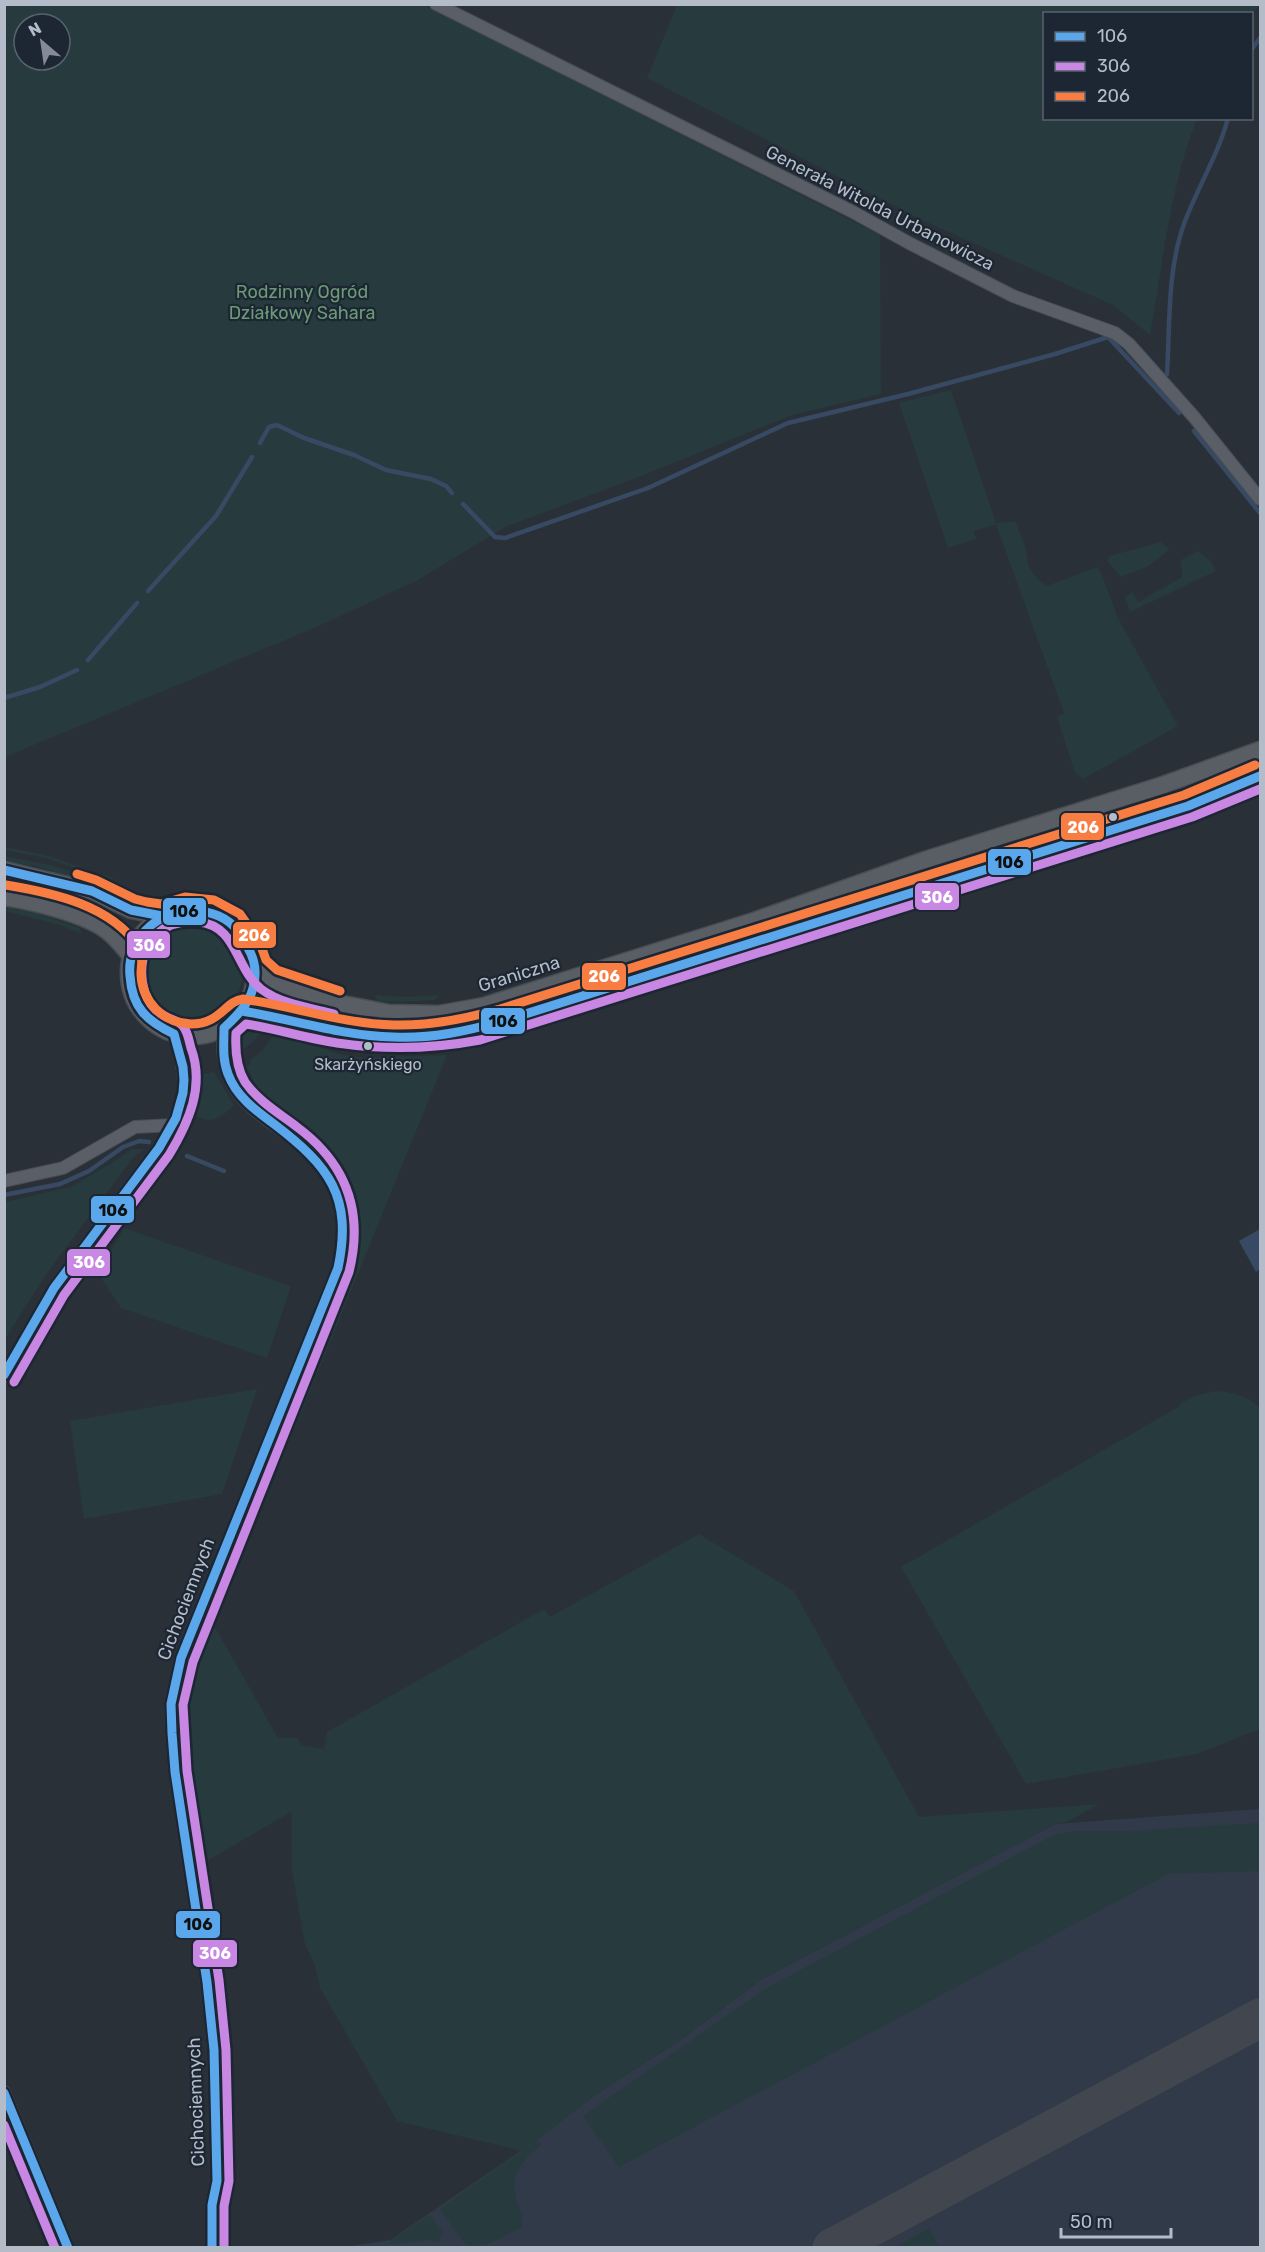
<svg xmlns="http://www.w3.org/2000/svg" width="1265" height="2252" font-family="Rubik,sans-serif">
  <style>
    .airport { fill: #313a48 }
    .green { fill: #273a3e; fill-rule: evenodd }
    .water { fill: #384963 }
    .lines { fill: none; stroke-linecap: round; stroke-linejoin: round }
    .stream { stroke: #384963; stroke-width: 4.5 }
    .taxiway { stroke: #42464e; stroke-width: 39 }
    .street-casing { stroke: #484c53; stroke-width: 14 }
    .secondary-casing { stroke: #484c53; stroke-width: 19 }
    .street { stroke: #5a5e66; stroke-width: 12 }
    .secondary { stroke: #595d64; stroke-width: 16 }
    .bus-1-casing { stroke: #1d2633; stroke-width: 14 }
    .bus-2-casing { stroke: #1d2633; stroke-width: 14 }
    .bus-3-casing { stroke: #1d2633; stroke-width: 14 }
    .bus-1 { stroke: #5aa8eb; stroke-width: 9 }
    .bus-2 { stroke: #c787e3; stroke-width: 9 }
    .bus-3 { stroke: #f77d43; stroke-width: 9 }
    .bus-dot { fill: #b4bcc9; stroke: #1d2633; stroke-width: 2 }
    .labels { text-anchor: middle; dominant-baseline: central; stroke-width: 4.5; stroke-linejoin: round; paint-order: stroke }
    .bus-label { font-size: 16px; fill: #b4bcc9; stroke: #1d2633 }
    .street-label { font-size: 18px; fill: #b4bcc9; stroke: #1d2633 }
    .park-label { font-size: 18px; fill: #6b9a76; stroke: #1d2633 }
    .line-badge { stroke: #1d2633; stroke-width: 2 }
    .badge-label { font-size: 16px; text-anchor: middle; font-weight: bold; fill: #fff }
    .pale-badge-label { font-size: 16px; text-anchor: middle; font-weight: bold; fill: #111 }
  </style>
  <rect width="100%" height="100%" fill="#2a3038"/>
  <!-- airport -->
  <path class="airport" d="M1260 1809V2247L338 2248 390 2240 522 2150 595 2095 680 2040 762 1979 1055 1824Z"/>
  <!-- green -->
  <path class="green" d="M5 4 424 5 880 235 881 394 792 415 639 477 505 527 418 580 314 628 5 757ZM24 24H60V60H24Z
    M677 5V4L1260 5 1252 14H1044V118L1197 119C1170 186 1163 263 1150 335L1113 305 922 220 647 78Z
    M951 390 996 523 1015 521 1025 546 1029 568 1039 580 1047 586 1097 567 1101 573 1118 618 1178 726 1083 779 1075 773 1057 717 1064 713 996 524 974 531 976 539 948 548 899 403Z
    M1161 542 1169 550 1149 566 1121 577 1108 562 1109 556Z
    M1198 551 1209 559 1216 571 1130 612 1125 597 1133 592 1138 602 1182 577 1181 560Z
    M1260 760V767L1178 798 1176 791Z
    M1163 823 1162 828 1159 829 987 883 992 877Z
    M5 847 45 855 113 878 112 881 46 858 5 850Z
    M4 856 55 866 107 885 108 887 104 889 40 867 8 862Z
    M947 865 956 869 806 916 805 914 920 872Z
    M4 880 64 895 109 914 106 920 62 901 5 888Z
    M957 889 963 891 489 1040 443 1049 393 1052 480 1038Z
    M196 890C225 895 235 901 250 926L230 910 208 901H180L158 908 128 902 131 896C153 904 173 891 196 890Z
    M4 907 34 912 80 928 82 934 60 925 5 911Z
    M142 974a50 50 0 1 1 100 0a50 50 0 1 1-100 0Z
    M300 977 348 990 342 994 298 981Z
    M375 995 405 997 438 995 435 1000 401 1002 378 1001Z
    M293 999C336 1011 378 1024 424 1024V1028C376 1027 337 1019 291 1006Z
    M255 1021H269C258 1036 250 1051 230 1053 231 1037 241 1027 255 1021Z
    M275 1033 343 1055 364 1058 447 1055 302 1411 217 1614 210 1605 344 1277C360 1230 350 1179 313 1145 300 1133 282 1124 271 1111 260 1099 254 1080 247 1066L250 1064 251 1059 262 1051Z
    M244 1068 265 1110 249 1095 234 1069Z
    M214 1072 234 1106C218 1119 213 1125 194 1115L198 1100 201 1074Z
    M131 1149H144L132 1159 47 1273 5 1339V1202L70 1187 112 1163Z
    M124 1228 291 1286 267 1358 121 1308 98 1273Z
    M257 1389 222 1494 84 1519 70 1421Z
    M1217 1391C1234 1393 1249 1396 1260 1408V1729L1197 1754 1026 1784 901 1567 1180 1406 1179 1404 1197 1395Z
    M699 1534 794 1591 919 1817 1099 1804 1067 1822 1055 1824 762 1979 680 2040 595 2095 537 2140 541 2145C524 2159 509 2175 516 2198 520 2211 523 2212 522 2226 506 2235 483 2252 465 2244L440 2209 522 2151 397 2121 320 1988 315 1965 305 1944 292 1871 291 1812 205 1862 181 1697 189 1661 201 1628 207 1626 216 1629 278 1738H298L301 1745 324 1749 327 1732 544 1609 550 1617Z
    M1260 1823V1871L1168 1874 619 2167 583 2116 765 1989 1052 1836 1072 1831H1133Z
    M430 2215 443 2232 439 2241 427 2240 390 2244V2241Z
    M929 2229 939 2247H895Z"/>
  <!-- water -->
  <path class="water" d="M1260 1229V1269L1256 1272 1239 1241Z"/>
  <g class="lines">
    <!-- stream -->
    <path class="stream" d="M1252 49 1260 38
      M1167 374C1170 325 1167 271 1184 224 1197 188 1218 156 1228 118
      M1194 431 1260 513
      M260 443 269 427 277 425 304 438 354 455 386 470 431 479 446 486 452 493
      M463 504 495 537 505 538 648 488 788 423 908 394 1055 354 1108 337 1179 413
      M148 591 216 516 252 457
      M88 660 137 603
      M4 698 40 687 77 670
      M187 1156 224 1171
      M4 1195 60 1184 89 1171 123 1147 139 1141 149 1142"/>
    <!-- taxiway -->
    <path class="taxiway" d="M832 2248 1260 2018"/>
    <defs>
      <path id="street" d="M436 4 853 212 909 243 1013 296 1115 333 1129 344 1194 417 1260 499
        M4 1181 63 1168 135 1127 173 1125
        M4 1376 54 1288 159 1148C187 1103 191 1084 174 1034
        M4 2092 68 2248
        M212 2248V2205L217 2181 214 2050 207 1982 175 1772 172 1733 171 1704 181 1658 338 1268C349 1227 342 1182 309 1152 265 1112 215 1101 224 1028"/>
      <path id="secondary" d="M4 870 92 891 131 910 162 916
        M4 897C32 901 91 915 111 934 118 940 124 948 130 955
        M129 973a63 63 0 1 1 126 0a63 63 0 1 1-126 0Z
        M256 967 271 981 280 985 343 1004 389 1013 439 1014 484 1006 754 921 925 860 1163 785 1260 750
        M242 1011C287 1017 330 1031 375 1036 419 1041 461 1033 503 1021L1188 806 1260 776"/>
    </defs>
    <!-- street casing -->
    <use href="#street" class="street-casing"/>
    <!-- secondary casing -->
    <use href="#secondary" class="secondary-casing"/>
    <!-- street -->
    <use href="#street" class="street"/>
    <!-- secondary -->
    <use href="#secondary" class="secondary"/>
    <defs>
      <path id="bus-1" d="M4 870 92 891 131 910 162 916
        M242 1011C292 1019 342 1036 393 1037 431 1039 467 1031 503 1021L1188 806 1260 776
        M174 1034C147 1021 132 1008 130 976 128 958 134 944 146 930 170 905 217 903 239 932 243 936 245 943 248 948 255 960 257 974 253 988 249 1004 236 1017 224 1028
        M4 1375 54 1288 159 1148 176 1118 183 1093 184 1080 183 1067 174 1034
        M4 2093 68 2248
        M212 2248V2205L217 2181 214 2050 207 1982 175 1772 172 1733 171 1704 181 1658 338 1268C353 1196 329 1166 274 1124 255 1110 236 1096 228 1074 222 1059 224 1043 224 1028"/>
      <path id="bus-2" d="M14 1382 64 1295 169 1155C189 1122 205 1086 191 1048 189 1041 188 1032 183 1026 179 1021 169 1019 163 1015 144 1005 139 979 143 959 146 944 157 931 171 925 180 922 189 921 198 922 237 925 235 968 261 989 281 1004 310 1008 334 1014
        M4 2125 55 2248
        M224 2248V2206L229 2181 226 2050 219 1980 187 1771 183 1705 193 1662 349 1272C364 1212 347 1164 297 1127 280 1114 258 1101 245 1082 236 1067 235 1050 236 1033L246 1024C277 1029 306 1038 337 1043 385 1050 432 1049 480 1040L1192 817 1260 789"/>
      <path id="bus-3" d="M77 874 96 880 135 899 147 902 161 904 185 897 214 900 240 914 260 943 266 960 277 970 340 991
        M6 885C54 893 110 905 139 947 144 955 141 965 141 974 142 1002 163 1023 191 1024 221 1024 225 1001 243 999 293 1006 343 1024 394 1025 430 1026 465 1019 500 1009L1184 795 1255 765"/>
    </defs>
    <!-- bus-1 casing -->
    <use href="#bus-1" class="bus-1-casing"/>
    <!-- bus-2 casing -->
    <use href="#bus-2" class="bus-2-casing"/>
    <!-- bus-3 casing -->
    <use href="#bus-3" class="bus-3-casing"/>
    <!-- bus-1 -->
    <use href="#bus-1" class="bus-1"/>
    <!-- bus-2 -->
    <use href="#bus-2" class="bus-2"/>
    <!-- bus-3 -->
    <use href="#bus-3" class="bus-3"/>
  </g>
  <!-- markers -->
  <g class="bus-dot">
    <circle cx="1113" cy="817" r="5"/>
    <circle cx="368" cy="1046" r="5"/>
  </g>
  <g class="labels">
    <!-- bus labels -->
    <g class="bus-label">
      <text x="368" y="1064">Skarżyńskiego</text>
    </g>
    <!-- street labels -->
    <g class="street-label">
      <text transform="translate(880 208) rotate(27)">Generała Witolda Urbanowicza</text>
      <text transform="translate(519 974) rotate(-17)">Graniczna</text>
      <text transform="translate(186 1599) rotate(-69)">Cichociemnych</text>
      <text transform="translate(196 2102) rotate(-92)">Cichociemnych</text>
    </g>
    <!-- park labels -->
    <g class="park-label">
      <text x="302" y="292">Rodzinny Ogród<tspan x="302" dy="21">Działkowy Sahara</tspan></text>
    </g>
  </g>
  <g class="line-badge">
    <rect x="1060" y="812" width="45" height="29" rx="6" fill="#f77d43"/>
    <rect x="987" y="848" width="45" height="28" rx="6" fill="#5aa8eb"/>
    <rect x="914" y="882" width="46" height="29" rx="6" fill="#c787e3"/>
    <rect x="162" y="897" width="45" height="29" rx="6" fill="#5aa8eb"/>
    <rect x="232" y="921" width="45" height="28" rx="6" fill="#f77d43"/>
    <rect x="126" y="930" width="45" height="29" rx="6" fill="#c787e3"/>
    <rect x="581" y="962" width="46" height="29" rx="6" fill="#f77d43"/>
    <rect x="480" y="1007" width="46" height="28" rx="6" fill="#5aa8eb"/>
    <rect x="90" y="1195" width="45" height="29" rx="6" fill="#5aa8eb"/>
    <rect x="66" y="1248" width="45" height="29" rx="6" fill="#c787e3"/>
    <rect x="175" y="1910" width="46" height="29" rx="6" fill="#5aa8eb"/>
    <rect x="192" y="1939" width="46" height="29" rx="6" fill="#c787e3"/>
  </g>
  <g class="badge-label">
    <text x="1083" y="833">206</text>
    <text x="937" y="903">306</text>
    <text x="254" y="941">206</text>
    <text x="149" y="951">306</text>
    <text x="604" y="982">206</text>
    <text x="89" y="1268">306</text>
    <text x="215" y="1959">306</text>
  </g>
  <g class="pale-badge-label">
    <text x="1009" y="868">106</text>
    <text x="184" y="917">106</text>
    <text x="503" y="1027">106</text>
    <text x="113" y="1216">106</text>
    <text x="198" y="1930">106</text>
  </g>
  <!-- border -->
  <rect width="1265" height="2252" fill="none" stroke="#b4bcc9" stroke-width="12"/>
  <!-- legend -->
  <rect x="1043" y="12" width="210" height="108" fill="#1d2633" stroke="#59626f" stroke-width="1.5"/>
  <rect x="1055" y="32" width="30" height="9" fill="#5aa8eb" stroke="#59626f" stroke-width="1.5"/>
  <text x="1097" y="42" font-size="18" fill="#b4bcc9">106</text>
  <rect x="1055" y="62" width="30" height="9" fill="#c787e3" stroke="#59626f" stroke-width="1.5"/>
  <text x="1097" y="72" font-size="18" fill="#b4bcc9">306</text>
  <rect x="1055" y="92" width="30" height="9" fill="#f77d43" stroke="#59626f" stroke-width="1.5"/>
  <text x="1097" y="102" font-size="18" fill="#b4bcc9">206</text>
  <!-- north arrow -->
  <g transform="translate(42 42) rotate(331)"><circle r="28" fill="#1d2633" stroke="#59626f" stroke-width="1.5"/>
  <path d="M0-4.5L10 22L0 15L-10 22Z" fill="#848b96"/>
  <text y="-9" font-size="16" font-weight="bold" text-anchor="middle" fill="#b4bcc9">N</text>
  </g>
  <!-- scale -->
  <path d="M1061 2228v9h110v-9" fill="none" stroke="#b4bcc9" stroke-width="3"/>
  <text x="1070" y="2228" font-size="18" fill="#b4bcc9" stroke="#1d2633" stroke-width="4.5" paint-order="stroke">50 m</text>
</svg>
